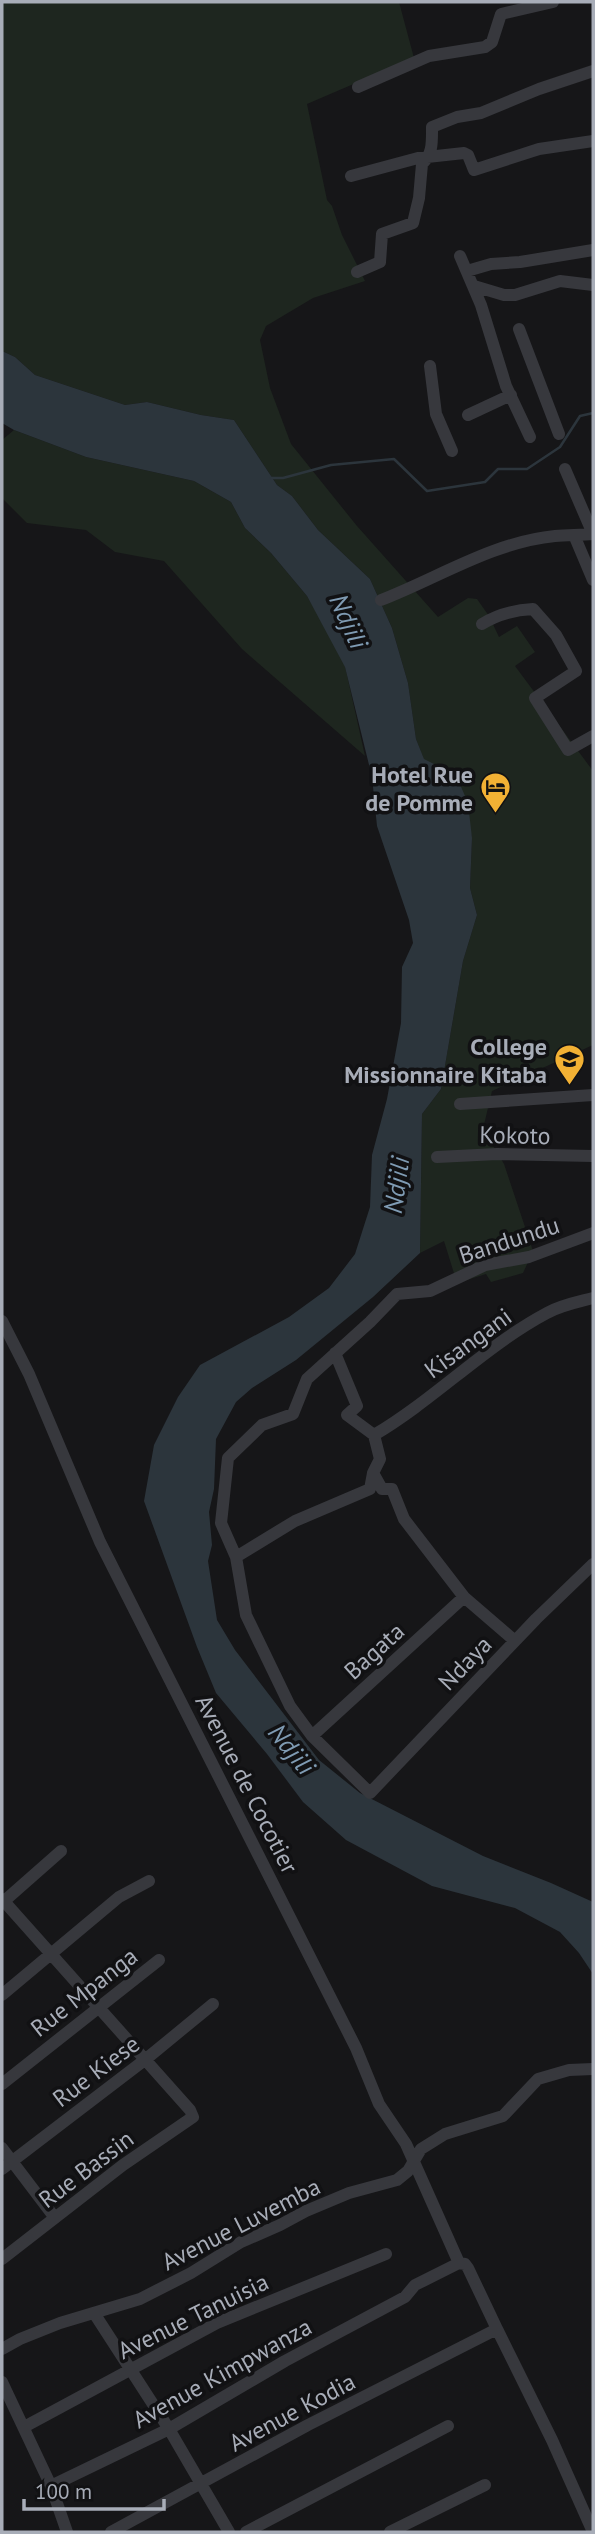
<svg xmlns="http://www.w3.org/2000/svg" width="595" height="2534" font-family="'PT Sans',sans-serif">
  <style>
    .green { fill: #1e261f }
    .water { fill: #2c353c }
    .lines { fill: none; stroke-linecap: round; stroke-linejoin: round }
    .stream { stroke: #2c353c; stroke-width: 2.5 }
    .minor { stroke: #37383d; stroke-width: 12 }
    .labels { text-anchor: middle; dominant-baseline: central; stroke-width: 7; stroke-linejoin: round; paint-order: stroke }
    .poi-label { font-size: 24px; font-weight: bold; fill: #a8adb8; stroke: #111113; text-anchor: end }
    .street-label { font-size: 24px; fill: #a8adb8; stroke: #111113 }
    .water-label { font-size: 26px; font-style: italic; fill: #7f9bb3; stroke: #111113 }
  </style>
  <rect width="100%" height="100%" fill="#161618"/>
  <!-- green -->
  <path class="green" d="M2 2H399L414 58 307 104 327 200 332 206 342 235 365 281 313 298 266 326 260 340 270 388 291 444 357 526 438 617 468 598 477 599 489 616 499 637 517 626 535 652 515 666 593 771V1045L492 1091 483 1129 504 1164 533 1251 523 1273 491 1282 486 1274 457 1283 444 1241 420 1253 422 1114 441 1089 463 961 477 915 470 888 472 838 457 775 424 760 416 739 408 683 392 628 370 579 318 530 292 496 277 485 234 420 201 415 147 402 125 405 35 375 15 357 2 351Z
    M14 430 86 457 194 481 231 502 245 528 271 553 307 596 323 624 345 666 365 756 242 649 164 561 115 552 86 530 27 523 2 498V440Z"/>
  <!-- water -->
  <path class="water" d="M2 351 15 357 35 375 125 405 147 402 201 415 234 420 277 485 292 496 318 530 370 579 392 628 408 683 416 739 424 759 456 775 468 803 472 838 470 888 477 915 463 961 441 1089 422 1114 420 1253 373 1297 296 1360 252 1388 236 1402 216 1439 214 1489 209 1512 212 1545 208 1561 217 1620 235 1650 319 1760 360 1793 483 1856 551 1883 593 1902V1974L579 1953 560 1932 515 1908 432 1886 346 1840 303 1802 267 1754 216 1693 197 1647 144 1501 154 1445 178 1397 200 1365 289 1317 329 1288 355 1254 370 1207 372 1155 387 1099 401 1023 402 967 413 943 409 920 377 826 372 777 345 667 307 596 271 553 245 528 231 502 194 481 86 457 14 430 2 423Z"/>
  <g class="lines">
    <!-- stream -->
    <path class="stream" d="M271 478H283L331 465 394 459 427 491 485 482 498 469H527L560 447 580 416 593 413"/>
    <!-- minor -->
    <path class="minor" d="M358 87 429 56 485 47 492 42 501 14 553 2
      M351 176 418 158 464 153 468 155 474 170 539 149 593 141
      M460 256 481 305 506 386 530 437
      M467 271 491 264 520 262 593 250
      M357 272 380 262 382 234 413 223 419 198 422 164C433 154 432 142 432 127L457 117 481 113 539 89 593 71
      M474 286 504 295H515L560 281 593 285
      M519 329 559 434
      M430 366 436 414 452 451
      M468 415 511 395
      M565 469 593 534
      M574 535 593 580
      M381 600C438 578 493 542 555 536 568 535 581 535 593 534
      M482 624C498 614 514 610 533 609L556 635 576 671 535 698 568 750 593 736
      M460 1104 593 1095
      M437 1157 497 1154 593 1156
      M593 1233 529 1257 485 1265 430 1291 397 1294 370 1322 307 1379 293 1414 262 1425 228 1458 221 1523 236 1557 246 1615 290 1706 312 1736 370 1793 536 1619 593 1564
      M2 1321 29 1374 100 1542 356 2048 379 2104 406 2144 459 2263
      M335 1353 357 1406 347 1415 374 1435 380 1459 373 1473 382 1489H392L404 1519 464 1597 515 1641
      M374 1435C435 1399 485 1346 547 1313 561 1305 578 1302 593 1298
      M236 1557 295 1521 370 1489 373 1473
      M312 1736 464 1597
      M2 1899 190 2110 193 2117 123 2165 2 2259
      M2 1903 61 1851
      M2 1995 119 1897 149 1881
      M2 2084 159 1960
      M2 2148 55 2218
      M2 2169 146 2059 213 2004
      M94 2313 169 2429 229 2532
      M2 2349 20 2339 60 2323 140 2299 191 2273 241 2242 280 2225 306 2211 349 2193 397 2180 408 2171 421 2149 445 2134 503 2116 538 2079 569 2070 593 2069
      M2 2382 51 2486 67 2532
      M24 2427 217 2323 386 2254
      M51 2486 169 2429 285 2361 405 2297 415 2285 459 2263 465 2264 468 2268 497 2329
      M111 2532 308 2425 497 2329 552 2440 593 2532
      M246 2532 448 2426
      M390 2532 485 2485"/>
  </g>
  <!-- icons -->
  <defs>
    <symbol id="hotel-pin" viewBox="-11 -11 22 30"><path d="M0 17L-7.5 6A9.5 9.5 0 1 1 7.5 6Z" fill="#f2b134" stroke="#111113"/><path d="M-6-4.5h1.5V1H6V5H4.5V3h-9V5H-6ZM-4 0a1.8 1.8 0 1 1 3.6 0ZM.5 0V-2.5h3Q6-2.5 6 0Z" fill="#111"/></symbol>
    <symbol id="school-pin" viewBox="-11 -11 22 30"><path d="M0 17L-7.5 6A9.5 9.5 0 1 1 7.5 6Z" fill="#f2b134" stroke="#111113"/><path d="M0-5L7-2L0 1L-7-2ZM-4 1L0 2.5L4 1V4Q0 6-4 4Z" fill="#111"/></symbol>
  </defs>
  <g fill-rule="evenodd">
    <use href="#hotel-pin" x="478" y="770" width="35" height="47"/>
    <use href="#school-pin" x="552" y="1042" width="35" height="47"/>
  </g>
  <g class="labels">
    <!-- poi labels -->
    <g class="poi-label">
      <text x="473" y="774">Hotel Rue<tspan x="473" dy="28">de Pomme</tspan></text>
      <text x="547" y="1046">College<tspan x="547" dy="28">Missionnaire Kitaba</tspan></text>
    </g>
    <!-- street labels -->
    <g class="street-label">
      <text transform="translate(515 1135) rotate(1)">Kokoto</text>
      <text transform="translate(509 1240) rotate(-18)">Bandundu</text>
      <text transform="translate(468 1343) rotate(-36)">Kisangani</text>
      <text transform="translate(374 1651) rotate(-42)">Bagata</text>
      <text transform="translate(465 1663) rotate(-46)">Ndaya</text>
      <text transform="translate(247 1784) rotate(63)">Avenue de Cocotier</text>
      <text transform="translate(84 1992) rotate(-38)">Rue Mpanga</text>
      <text transform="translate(96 2071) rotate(-37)">Rue Kiese</text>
      <text transform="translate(86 2169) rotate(-37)">Rue Bassin</text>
      <text transform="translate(241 2224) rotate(-27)">Avenue Luvemba</text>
      <text transform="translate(193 2316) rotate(-26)">Avenue Tanuisia</text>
      <text transform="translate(222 2373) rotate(-29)">Avenue Kimpwanza</text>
      <text transform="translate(292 2412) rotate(-28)">Avenue Kodia</text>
    </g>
    <!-- water labels -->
    <g class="water-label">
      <text transform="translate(349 621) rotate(66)">Ndjili</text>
      <text transform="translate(396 1185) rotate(-82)">Ndjili</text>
      <text transform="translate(292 1749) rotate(51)">Ndjili</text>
    </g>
  </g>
  <!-- border -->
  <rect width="595" height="2534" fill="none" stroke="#a8adb8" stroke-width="7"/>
  <!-- scale -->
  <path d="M24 2499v10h140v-10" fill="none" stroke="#a8adb8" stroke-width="3.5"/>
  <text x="35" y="2499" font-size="21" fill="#a8adb8" stroke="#111113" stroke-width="5" paint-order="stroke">100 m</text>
</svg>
